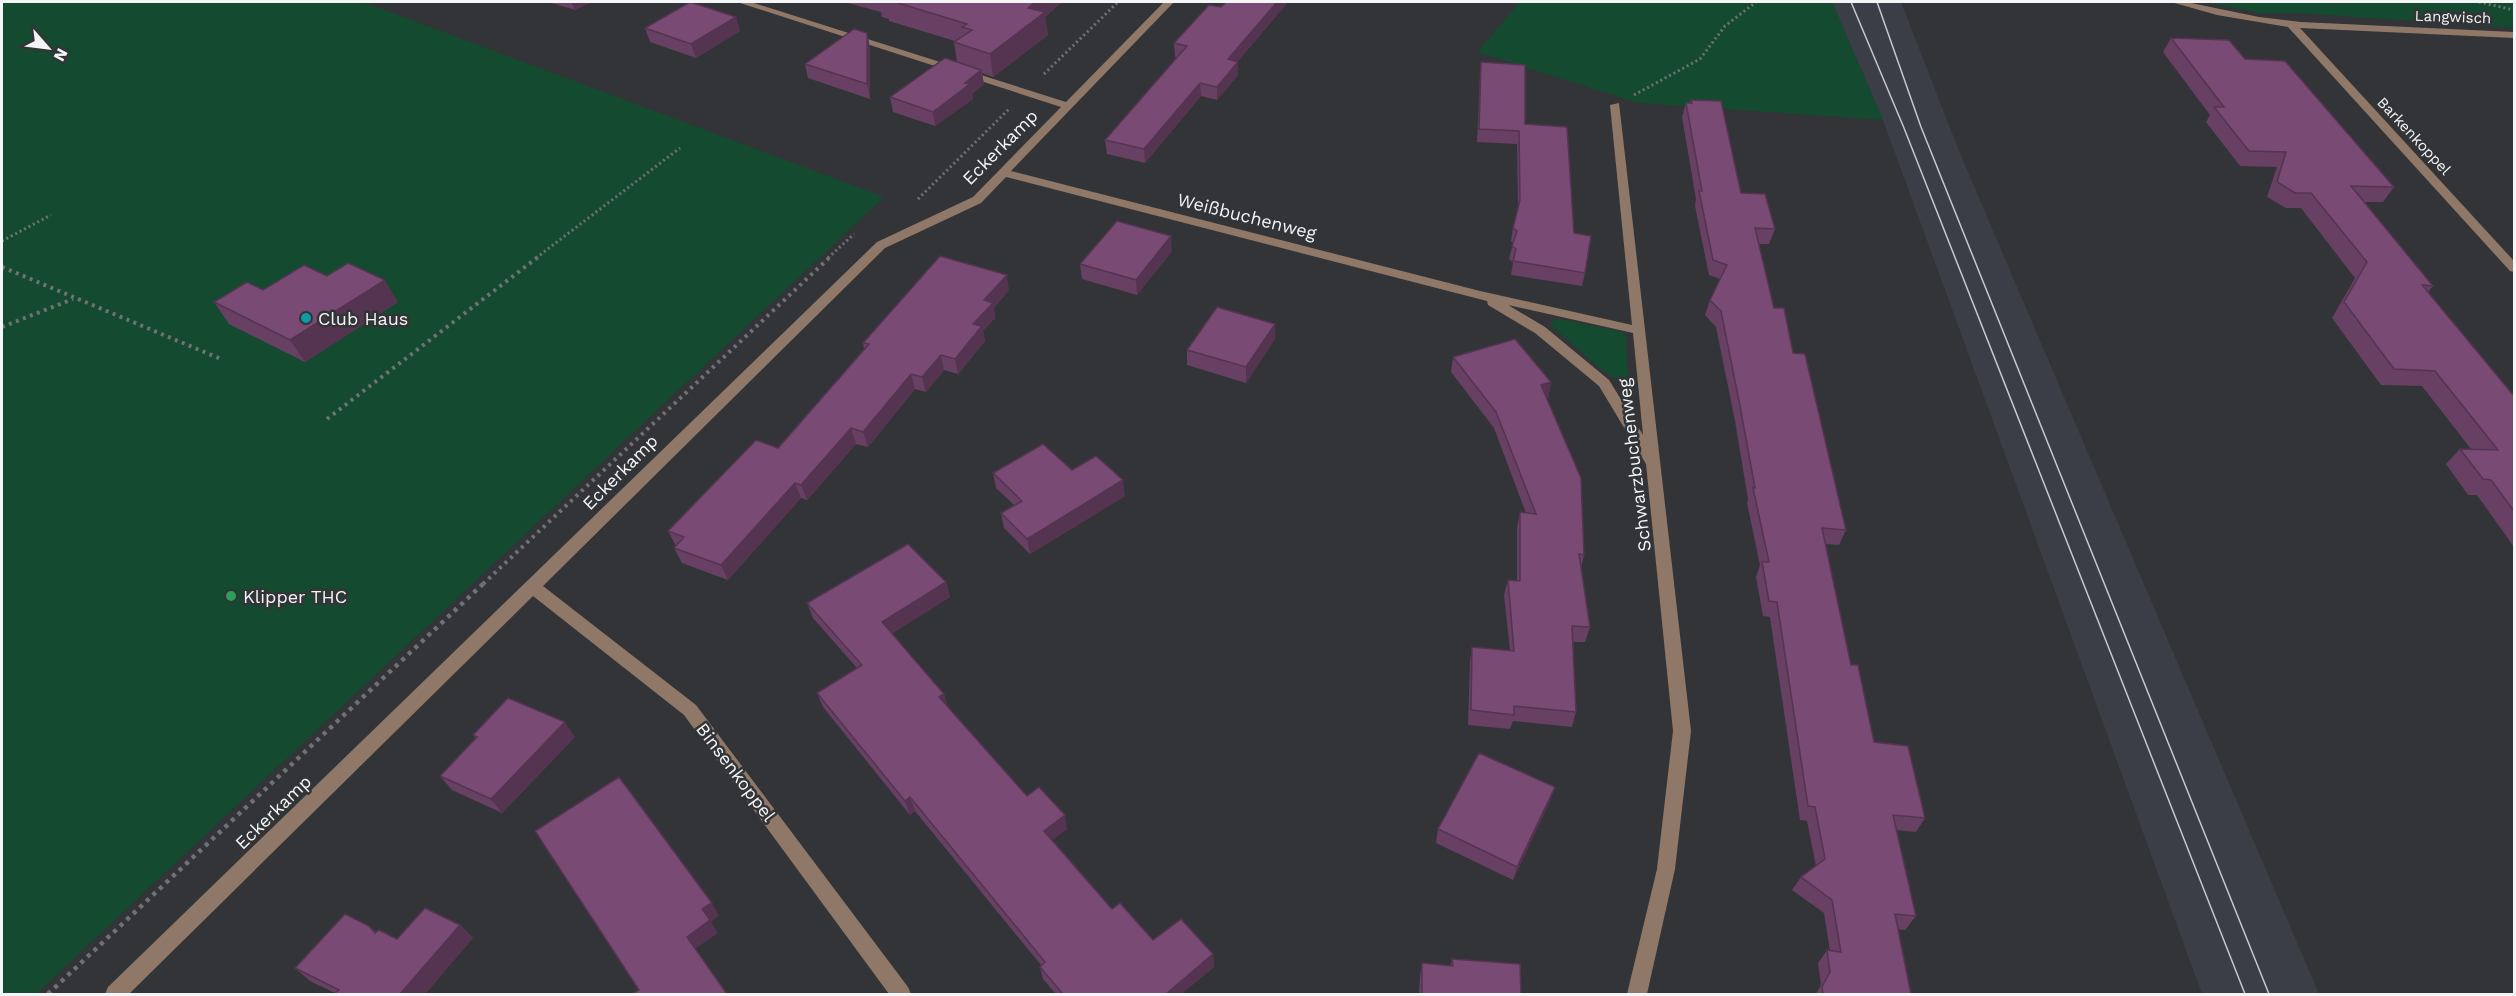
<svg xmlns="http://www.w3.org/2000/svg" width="2516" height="996" font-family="'Work Sans',sans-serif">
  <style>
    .built { fill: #3b3e47 }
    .green { fill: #144a30 }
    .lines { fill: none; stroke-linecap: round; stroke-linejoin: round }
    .path-far2 { stroke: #707174; stroke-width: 3; stroke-dasharray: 2 3; stroke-linecap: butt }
    .path-far1 { stroke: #707174; stroke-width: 4; stroke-dasharray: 3 4.5; stroke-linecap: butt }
    .path { stroke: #707174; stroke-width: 4.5; stroke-dasharray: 4 5; stroke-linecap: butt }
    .minor { fill: #907868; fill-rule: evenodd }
    .tram { stroke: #c7c8ca; stroke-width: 1.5 }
    .wall { fill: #674064 }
    .shaded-wall { fill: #543451 }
    .building { fill: #784a74; stroke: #543451; stroke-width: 1.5 }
    .culture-dot { fill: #0f9aa8; stroke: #333437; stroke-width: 2 }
    .leisure-dot { fill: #2e9e5b; stroke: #333437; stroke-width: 2 }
    .labels { text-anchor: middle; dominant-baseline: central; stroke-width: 5; stroke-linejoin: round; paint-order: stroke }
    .far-street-label { font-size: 15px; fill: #f4f5f7; stroke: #333437 }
    .street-label { font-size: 18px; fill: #f4f5f7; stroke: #333437 }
    .poi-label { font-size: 18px; fill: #f4f5f7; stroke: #333437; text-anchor: start }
  </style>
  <rect width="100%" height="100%" fill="#333437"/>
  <!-- built -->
  <path class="built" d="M1832 2H1901L1959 151 2319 994H2202L1883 120Z"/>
  <!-- green -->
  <path class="green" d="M2 2H363L884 197 36 994H2Z
    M1520 2H1832L1883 120 1638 103 1477 52Z
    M2205 2H2514V28L2299 13H2259Z
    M1559 319 1623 332 1626 337 1628 378 1622 381C1607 379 1570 340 1553 328L1550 326 1554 320Z"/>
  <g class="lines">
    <!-- path-far2 -->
    <path class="path-far2" d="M2479 2 2514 10
      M1044 74 1118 2
      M1634 95 1700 59 1725 26 1756 2
      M918 199 1009 109
      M2 241 51 215
      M536 258 680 148
      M828 258 854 234"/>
    <!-- path-far1 -->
    <path class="path-far1" d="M2 267 221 359
      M2 327 73 299
      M327 419 538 257
      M483 584 830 257"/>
    <!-- path -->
    <path class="path" d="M48 994 484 583"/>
    <!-- minor -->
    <path class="minor" d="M737 2H751L1066 102 1164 2H1174L1011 171 1480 291 1632 325 1610 105 1619 103 1691 731 1675 869 1647 994H1627L1657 869 1673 731 1646 464 1599 386 1535 333 1488 305 1487 301 1006 177 981 203 885 248 543 586 696 705 908 987 911 994H889L684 715 533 596 129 994H105L108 987 877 242 973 197 1061 107ZM1508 305 1633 333 1643 435 1609 380 1545 327Z
      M2171 2H2186L2259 17 2301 22 2514 32V38L2300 28 2514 261V272L2510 271 2288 27 2217 15Z"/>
    <!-- tram -->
    <path class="tram" d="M1851 2 1904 128 2245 994
      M1877 2 1921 127 2269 994"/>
  </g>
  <!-- wall -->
  <path class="wall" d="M548 2H591L575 10Z
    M844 2H1062L1045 17 1048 35 993 77 982 73 984 84 972 94 973 99 935 126 893 112 890 97 957 62 954 42 955 41 889 21V19L882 17 881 12Z
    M1226 2H1288L1238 61V75L1217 100 1201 96 1145 163 1107 154 1105 140 1177 57H1175L1174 43 1221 7Z
    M736 17 740 31 696 58 650 42 645 28Z
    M867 33 870 48V99L808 78 805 64Z
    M2171 38 2245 59 2394 187 2383 202H2364L2433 286 2428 292 2514 396V547L2477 495H2468L2446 464 2460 449H2471L2422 386 2381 385 2332 318 2355 278 2301 208H2286L2267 197 2277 167 2240 166 2206 122 2210 115 2163 52Z
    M1481 62 1525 124 1574 233 1585 273 1582 286 1511 275 1513 262 1509 259 1513 243 1511 241 1513 228 1518 208 1517 144 1477 142 1480 75Z
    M1691 100 1741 193 1775 229 1769 244H1759L1774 308 1793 353 1846 530 1839 545 1825 544 1851 665 1874 742 1925 818 1916 832 1896 830 1916 916 1905 930 1897 929 1911 994H1816L1821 985 1818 963 1827 950 1830 951 1824 913 1792 890 1801 877 1816 866 1807 821 1800 820 1770 617 1763 616 1756 577 1760 565 1747 503 1748 499 1735 421 1716 327 1705 315 1710 300 1720 279 1709 275 1695 206 1696 199 1682 117 1686 103H1690Z
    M1172 251 1137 295 1082 279 1080 264Z
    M327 276 398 302 305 362 229 324 214 302 263 290Z
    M1009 290 994 308 995 318 983 331 985 341 958 374 944 370 926 392 915 389 868 447 856 444 807 500 801 498 728 580 682 563 674 548 676 546 668 531 778 448 864 349 863 343Z
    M1275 339 1246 383 1187 365V350Z
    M1453 357 1551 382 1548 398H1546L1584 555 1581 568 1590 627 1585 642H1573L1576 712 1572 727 1513 721 1510 729 1468 725 1470 662 1472 647 1510 651 1504 595 1508 580 1517 581V528L1520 512 1526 513 1494 428 1451 372Z
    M993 473 1125 496 1030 554 1004 528 1001 513 1014 505 996 488Z
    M946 582 950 597 891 634 944 694 947 706 1027 796 1067 829 1052 840 1112 909 1153 940 1213 954 1214 967 1181 994H1056L1043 979 1040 967 1041 965 915 811 910 815 823 707 817 693 857 668 813 618 807 603Z
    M473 735 575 737 502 813 452 790 440 776 476 739Z
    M1555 787 1550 801 1513 880 1436 843 1438 829Z
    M460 925 473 938 425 994H334L335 993 310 981 295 968 369 926 376 932 397 939Z
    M1452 959 1521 994H1419L1420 976 1422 963 1451 966Z"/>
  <!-- shaded-wall -->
  <path class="shaded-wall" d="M571 2H591L575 10Z
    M1035 2H1062L1045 17 1048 35 993 77 990 54 1028 8Z
    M1277 2H1288L1228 73V59Z
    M736 17 740 31 696 58 691 44Z
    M867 33 870 48V99L867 84Z
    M1238 62V75L1217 100V87Z
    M981 70 984 84 972 94 973 99 935 126 933 112 965 83Z
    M1200 83 1201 96 1145 163 1144 149Z
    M1171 236 1172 251 1137 295 1136 280Z
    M1007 275 1009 290 994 308 995 318 983 331 985 341 958 374 955 359 973 324 984 300Z
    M385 280 398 302 305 362 290 340Z
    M1275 324V339L1246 383V367Z
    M941 355 944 370 926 392 922 377Z
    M911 374 915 389 868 447 863 432Z
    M1551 382 1548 398 1538 401 1541 385Z
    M851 428 856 444 807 500 801 485Z
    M1123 480 1125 496 1030 554 1027 539Z
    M795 483 801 498 728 580 721 565Z
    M946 582 950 597 886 637 882 622Z
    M944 694 948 709 939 697Z
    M565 722 575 737 502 813 491 799Z
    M1555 787 1550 801 1513 880 1517 867Z
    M910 797 915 811 910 815 905 801Z
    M1065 815 1067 829 1047 844 1044 831Z
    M712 903 719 916 711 922 718 933 695 949 687 937 702 909Z
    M460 925 473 938 425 994H400Z
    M1213 954 1214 967 1181 994H1166Z"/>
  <!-- building -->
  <path class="building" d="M690 2 736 17 691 44 645 28Z
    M895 2H1035L1028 8 1045 12 990 54 954 42 972 30 962 27 967 24Z
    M1226 2H1277L1228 59 1238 62 1217 87 1200 83 1144 149 1105 140 1187 46 1174 43 1209 5 1221 7Z
    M854 29 867 33V84L805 64Z
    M2171 38 2229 40 2245 59 2285 61 2394 187 2351 186 2433 286 2422 285 2514 396V511L2491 480 2483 479 2460 449 2498 450 2435 371 2394 369 2344 302 2367 262 2311 193H2295L2277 182 2286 152 2249 151 2214 107H2224Z
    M945 58 981 70 965 83 970 84 933 112 890 97Z
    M1481 62 1525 65V124L1567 127 1574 233 1591 236 1585 273 1513 261 1516 249 1512 246 1517 231 1513 228 1520 200 1519 131 1479 129Z
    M1691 100 1721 101 1741 193 1765 194 1775 229 1755 228 1774 308H1784L1793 353 1805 354 1846 530 1822 528 1851 665H1858L1874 742 1908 746 1925 818 1893 815 1916 916 1895 914 1911 994H1823L1822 987 1830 972 1827 950 1841 952 1832 900 1801 877 1825 859 1815 807 1808 806 1777 602 1769 601 1762 562H1769L1753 488H1755L1740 406 1721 311 1710 300 1727 265 1713 260 1699 191H1702L1686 103H1692Z
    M1117 221 1171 236 1136 280 1080 264Z
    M940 256 1007 275 984 300 993 303 973 324 982 326 955 359 941 355 922 377 911 374 863 432 851 428 801 485 795 483 721 565 674 548 684 537 668 531 756 440 778 448 869 344 863 343Z
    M348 263 385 280 290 340 214 302 247 282 263 290 304 265 327 276Z
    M1217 307 1275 324 1246 367 1187 350Z
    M1515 339 1551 382 1541 385 1581 478 1584 555 1579 554 1590 627 1572 626 1576 712 1514 706V715L1471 710 1472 647 1514 651 1508 580 1520 581V512L1536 514 1496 412 1453 357Z
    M1043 444 1072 470 1096 456 1123 480 1027 539 1001 513 1022 501 993 473Z
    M908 544 946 582 882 622 944 694 939 697 1027 796 1039 787 1065 815 1044 831 1112 909 1120 903 1153 940 1181 919 1213 954 1166 994H1063L1040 967 1045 962 910 797 905 801 817 693 862 665 807 603Z
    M508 698 565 722 491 799 440 776 477 737 473 735Z
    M1479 753 1555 787 1517 867 1438 829Z
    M619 777 712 903 702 909 710 920 687 937 727 994H632L639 990 535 831Z
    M425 908 460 925 400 994H334L339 990 295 968 345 914 369 926 375 933 379 930 397 939Z
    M1452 959 1520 964 1521 994H1422V963L1453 966Z"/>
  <!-- markers -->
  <circle class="culture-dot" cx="306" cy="318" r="6"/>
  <circle class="leisure-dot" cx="231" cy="596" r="6"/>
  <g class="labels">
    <!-- far-street labels -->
    <g class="far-street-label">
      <text transform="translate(2453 17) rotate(2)">Langwisch</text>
      <text transform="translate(2414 136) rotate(47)">Barkenkoppel</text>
    </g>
    <!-- street labels -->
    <g class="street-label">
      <text transform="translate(1000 147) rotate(-45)">Eckerkamp</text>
      <text transform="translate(1247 216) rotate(14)">Weißbuchenweg</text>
      <text transform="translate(1634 465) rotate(-97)">Schwarzbuchenweg</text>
      <text transform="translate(620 472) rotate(-45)">Eckerkamp</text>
      <text transform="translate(736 772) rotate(53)">Binsenkoppel</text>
      <text transform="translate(273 812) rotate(-44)">Eckerkamp</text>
    </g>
    <!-- poi labels -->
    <g class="poi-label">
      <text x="318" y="318">Club Haus</text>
      <text x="243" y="596">Klipper THC</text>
    </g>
  </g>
  <!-- border -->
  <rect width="2516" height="996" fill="none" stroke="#f4f5f7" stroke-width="6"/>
  <!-- north arrow -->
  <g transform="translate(48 48) rotate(118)" stroke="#333437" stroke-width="4.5" paint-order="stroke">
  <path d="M0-4.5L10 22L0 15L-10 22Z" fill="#f4f5f7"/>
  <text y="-9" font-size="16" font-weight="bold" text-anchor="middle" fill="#f4f5f7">N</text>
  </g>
</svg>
